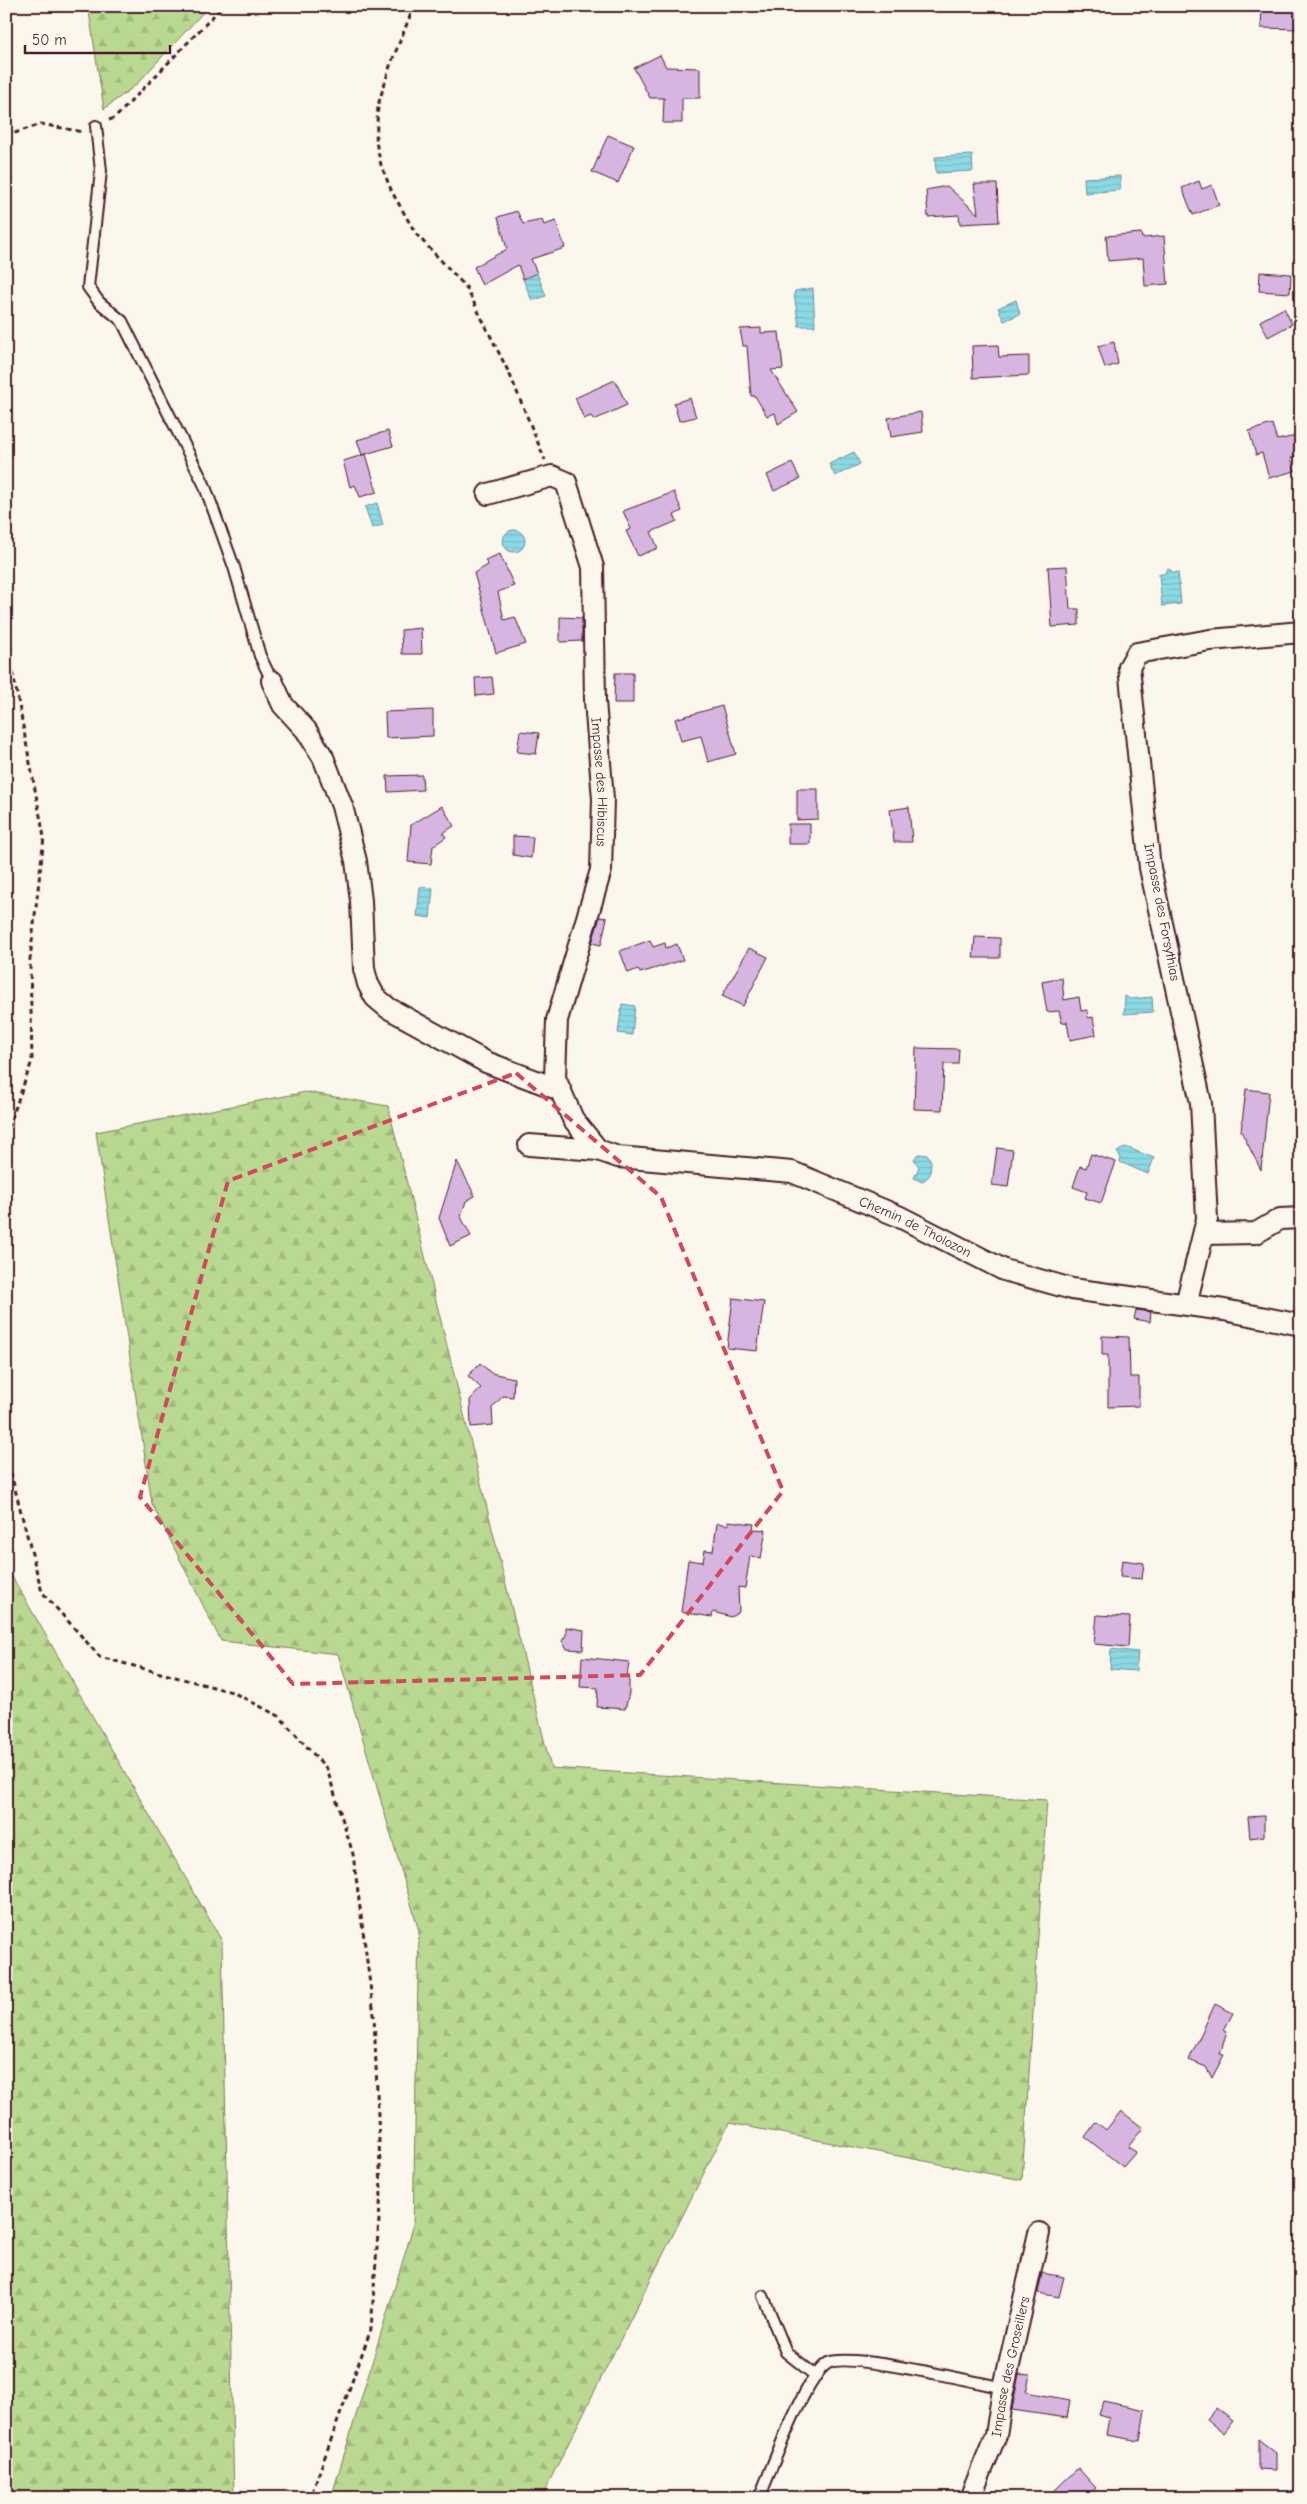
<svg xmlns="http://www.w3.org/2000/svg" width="1307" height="2504" font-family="'Comic Neue',sans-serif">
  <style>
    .forest { fill: url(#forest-firs); stroke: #827c5e }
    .water { fill: url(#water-rules); stroke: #708f9b }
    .building { fill: #d7b5e1; stroke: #4a1f2b }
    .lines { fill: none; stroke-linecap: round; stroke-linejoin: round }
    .lane-casing { stroke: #4a1f2b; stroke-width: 14 }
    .street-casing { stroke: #4a1f2b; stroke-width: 24 }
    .path { stroke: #4a1f2b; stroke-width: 3; stroke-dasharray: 5 4; stroke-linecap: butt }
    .lane { stroke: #fbf7ec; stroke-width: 10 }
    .street { stroke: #fbf7ec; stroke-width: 20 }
    .marked { fill: none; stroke: #d1495b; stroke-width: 4; stroke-dasharray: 10 6; stroke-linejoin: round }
    .labels { text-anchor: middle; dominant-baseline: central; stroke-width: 4; stroke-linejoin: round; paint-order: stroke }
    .street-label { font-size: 14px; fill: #4a1f2b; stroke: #fbf7ec }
  </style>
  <defs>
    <pattern id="forest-firs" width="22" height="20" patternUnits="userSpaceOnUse" patternTransform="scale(1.25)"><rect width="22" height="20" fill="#b9d891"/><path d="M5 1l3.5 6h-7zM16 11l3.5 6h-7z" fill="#a1b97d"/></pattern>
    <pattern id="water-rules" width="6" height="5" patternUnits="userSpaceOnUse" patternTransform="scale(1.25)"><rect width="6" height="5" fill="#8adae6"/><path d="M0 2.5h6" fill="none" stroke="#79bbc5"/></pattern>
  </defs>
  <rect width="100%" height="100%" fill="#fbf7ec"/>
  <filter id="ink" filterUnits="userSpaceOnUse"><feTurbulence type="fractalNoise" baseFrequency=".02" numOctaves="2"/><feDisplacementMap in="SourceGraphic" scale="10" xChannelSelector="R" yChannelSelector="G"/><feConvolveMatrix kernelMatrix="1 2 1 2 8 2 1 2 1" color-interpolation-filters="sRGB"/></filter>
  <g filter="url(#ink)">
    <!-- forest -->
    <path class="forest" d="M88 6H209L136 85 104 109Z
      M306 1092 388 1106 551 1768 1047 1800 1022 2180 729 2123 541 2498H331L413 2227 419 1931 338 1654 221 1641 152 1504 96 1132Z
      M6 1566 222 1941 234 2498H6Z"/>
    <!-- water -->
    <path class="water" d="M972 155 973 171 936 173 935 157Z
      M1120 176V190L1085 193 1084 178Z
      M537 273 546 296 532 301 523 279Z
      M813 288 815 326H799L794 294 795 291Z
      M1016 300 1020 314 1004 321 998 308Z
      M854 452 860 464 835 476 829 464Z
      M377 503 383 525 372 528 365 507Z
      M503 541a11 11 0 1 1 22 0a11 11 0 1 1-22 0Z
      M1168 568 1174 573 1178 572 1181 604 1162 606 1159 574H1164Z
      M420 887 433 888 430 918 417 916Z
      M1125 996 1130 999 1152 997 1153 1012 1124 1014Z
      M622 1004 635 1006 632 1035 618 1033Z
      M1126 1147 1154 1158 1148 1174 1120 1162 1121 1158 1117 1152Z
      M918 1154 928 1155 931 1162 930 1175 922 1182 914 1178 919 1167 914 1159Z
      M1111 1649 1138 1652 1136 1671 1110 1669Z"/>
    <!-- building -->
    <path class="building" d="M1262 6H1301V29L1261 28Z
      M660 55 666 67 700 68V98H682V123H663L664 98H650L634 68Z
      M608 135 634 146 618 183 592 172Z
      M1199 181 1202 189 1212 185 1219 205 1193 215 1182 188Z
      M974 184H997L999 222 960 224 959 215 928 217 926 190 947 186 978 214Z
      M517 211 523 224 542 220 544 225 556 221 565 248 531 259 537 273 523 279 518 265 482 285 474 267 507 249 498 217Z
      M1141 233 1142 238 1164 236 1168 284 1145 286 1143 258 1108 261 1106 236Z
      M1260 272 1291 274 1290 293 1259 291Z
      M1284 308 1292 324 1268 337 1260 321Z
      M761 328V333L779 332 783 369 771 370 798 412 778 424 775 413 767 416 755 396H751L747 346H743L740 329Z
      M1114 342 1118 364 1105 368 1098 346Z
      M998 345 999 357 1029 356V375L973 378 972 346Z
      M615 380 627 405 594 420 591 416 584 419 575 398Z
      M690 398 696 417 679 421 674 403Z
      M921 412 923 432 891 437 888 418Z
      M1272 424 1277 440 1296 436 1301 455 1291 458 1295 471 1269 478 1262 453 1256 455 1249 431Z
      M388 431 393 446 362 455 357 440Z
      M366 454 377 492 360 497 355 485 350 487 343 461Z
      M792 463 800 479 774 491 767 475Z
      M674 492 682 511 674 515 677 521 651 532 658 548 638 556 626 531 631 529 623 511Z
      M500 554 514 586 498 592 504 620 515 617 526 644 496 653 474 573 488 565 485 560Z
      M1067 566 1070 609H1079V625L1052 627 1048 567Z
      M560 617 582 618V641L560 642Z
      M421 628 422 654H402L401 630Z
      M615 673H633V703H614Z
      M492 677 494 694 476 696 475 678Z
      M722 706 736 754 708 762 701 736 681 741 675 719Z
      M433 710V736L386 738 385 712Z
      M520 731 539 733 536 754 517 752Z
      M422 775 423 790 388 792 387 776Z
      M797 789H818V819L797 820Z
      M442 806 454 826 443 833 446 837 433 846 431 864 408 862 411 825Z
      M909 807 912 842H894L890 810Z
      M788 824H810V844H788Z
      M513 836 533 837 531 858 513 855Z
      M600 917 607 918 601 945 592 943Z
      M975 937 1000 938V958H973Z
      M650 940 653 947 665 943 666 948 677 944 683 960 640 973 638 969 628 973 620 951Z
      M749 948 768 957 743 1006 722 996Z
      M1062 978 1064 1000 1079 997 1081 1011 1087 1010 1088 1018 1093 1017 1096 1035 1070 1040 1067 1022 1062 1023 1059 1011 1047 1012 1042 982Z
      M916 1048 959 1049 958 1064H944L942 1110 914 1109Z
      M1246 1089 1269 1092 1261 1170 1241 1131Z
      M997 1148 1013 1150 1008 1187 992 1185Z
      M1091 1154 1116 1162 1101 1203 1085 1198 1087 1192 1073 1187 1080 1166 1086 1168Z
      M457 1161 475 1196 466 1201 461 1217 471 1236 450 1246 439 1218Z
      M733 1298 764 1302 757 1351 727 1348Z
      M1136 1310 1151 1312 1150 1322 1134 1319Z
      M1102 1336 1129 1337 1130 1377H1139V1406L1108 1407V1355H1102Z
      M480 1363 491 1373 514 1378 513 1397 503 1396 492 1408 493 1425 471 1427 470 1400 481 1388 468 1376Z
      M728 1521 754 1524 753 1529 766 1530 761 1558 750 1556 745 1588 738 1587 739 1612 731 1617 713 1612 712 1617 681 1612 688 1560 703 1562 705 1550 713 1551 717 1523 728 1525Z
      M1122 1560 1144 1563 1142 1579 1120 1577Z
      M1097 1615 1130 1617 1128 1647 1094 1644Z
      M566 1627 584 1630 583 1650 567 1649 562 1641 566 1635Z
      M582 1657 629 1662 627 1677H629V1693L625 1709 597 1707 598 1688 580 1687Z
      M1264 1816V1836L1250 1838 1248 1817Z
      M1215 2004 1233 2013 1224 2030 1227 2032 1220 2054 1224 2055 1212 2078 1206 2067 1189 2060Z
      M1121 2111 1143 2128 1128 2147 1136 2152 1123 2167 1085 2137 1096 2122 1106 2130Z
      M1042 2273 1064 2277 1059 2297 1038 2293Z
      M1019 2374 1030 2375 1026 2392 1070 2400 1067 2418 1012 2410Z
      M1103 2401 1145 2410 1140 2441 1106 2435 1109 2418 1099 2415Z
      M1216 2408 1233 2421 1224 2433 1207 2419Z
      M1258 2439 1276 2453V2470L1258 2469Z
      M1078 2468 1096 2488 1086 2498H1064L1055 2490Z"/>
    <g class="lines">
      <defs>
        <path id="lane" d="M96 126 101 171 88 287 99 302 122 321 204 484 234 567 260 656 272 681
          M763 2296 786 2352 816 2376
          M759 2498C772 2469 804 2377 828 2363 848 2352 975 2382 1004 2388"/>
        <g id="street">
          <path id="s1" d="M488 494 552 476 566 482 593 567 595 701 603 799 601 870 557 1020 555 1078 573 1119 598 1150"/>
          <path d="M272 681 283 705 306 730 323 757 342 806 356 861 361 901 364 969 368 984 375 997 388 1008 486 1062 560 1090"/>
          <path id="s2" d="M529 1145 598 1150 618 1157 792 1172 898 1216 1004 1270 1072 1289 1224 1310 1301 1325"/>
          <path d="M1205 1234 1256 1233 1280 1219 1301 1218"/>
          <path d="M1186 1304 1207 1219 1201 1103 1150 868 1129 667 1137 653 1210 640 1301 632"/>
          <path id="s3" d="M970 2498 996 2435 1002 2396 1039 2233"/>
        </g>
      </defs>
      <!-- lane casing -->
      <use href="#lane" class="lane-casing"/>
      <!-- street casing -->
      <use href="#street" class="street-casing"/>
      <!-- path -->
      <path class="path" d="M414 6 390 66 378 105 376 142 381 165 392 192 416 234 466 287 510 375 545 460
        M109 120 115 118 223 6
        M6 136 41 124 83 132
        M6 655 12 668 44 837 30 959 32 1061 6 1134
        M6 1455 42 1592 100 1657 232 1692 279 1716 327 1769 353 1854 374 2015 381 2192 371 2329 310 2498"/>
      <!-- lane -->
      <use href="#lane" class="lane"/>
      <!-- street -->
      <use href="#street" class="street"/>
    </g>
  </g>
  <!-- marked area -->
  <path class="marked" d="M516 1073 661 1197 783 1491 640 1675 293 1684 140 1497 228 1181Z"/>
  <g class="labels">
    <!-- street labels -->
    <g class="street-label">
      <text stroke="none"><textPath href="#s1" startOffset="386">Impasse des Hibiscus</textPath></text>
      <text transform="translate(1162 912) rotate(79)">Impasse des Forsythias</text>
      <text stroke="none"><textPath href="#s2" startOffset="400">Chemin de Tholozon</textPath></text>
      <text stroke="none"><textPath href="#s3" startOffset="138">Impasse des Groseillers</textPath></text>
    </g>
  </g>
  <!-- margin -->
  <rect width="1307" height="2504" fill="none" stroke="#fbf7ec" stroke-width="25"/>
  <rect x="12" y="12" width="1282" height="2479" fill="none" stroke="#4a1f2b" stroke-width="2" filter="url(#ink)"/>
  <!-- scale -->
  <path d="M25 45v8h145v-8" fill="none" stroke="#4a1f2b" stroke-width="2.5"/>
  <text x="32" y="45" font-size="15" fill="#4a1f2b" stroke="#fbf7ec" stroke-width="4" paint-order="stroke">50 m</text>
</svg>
